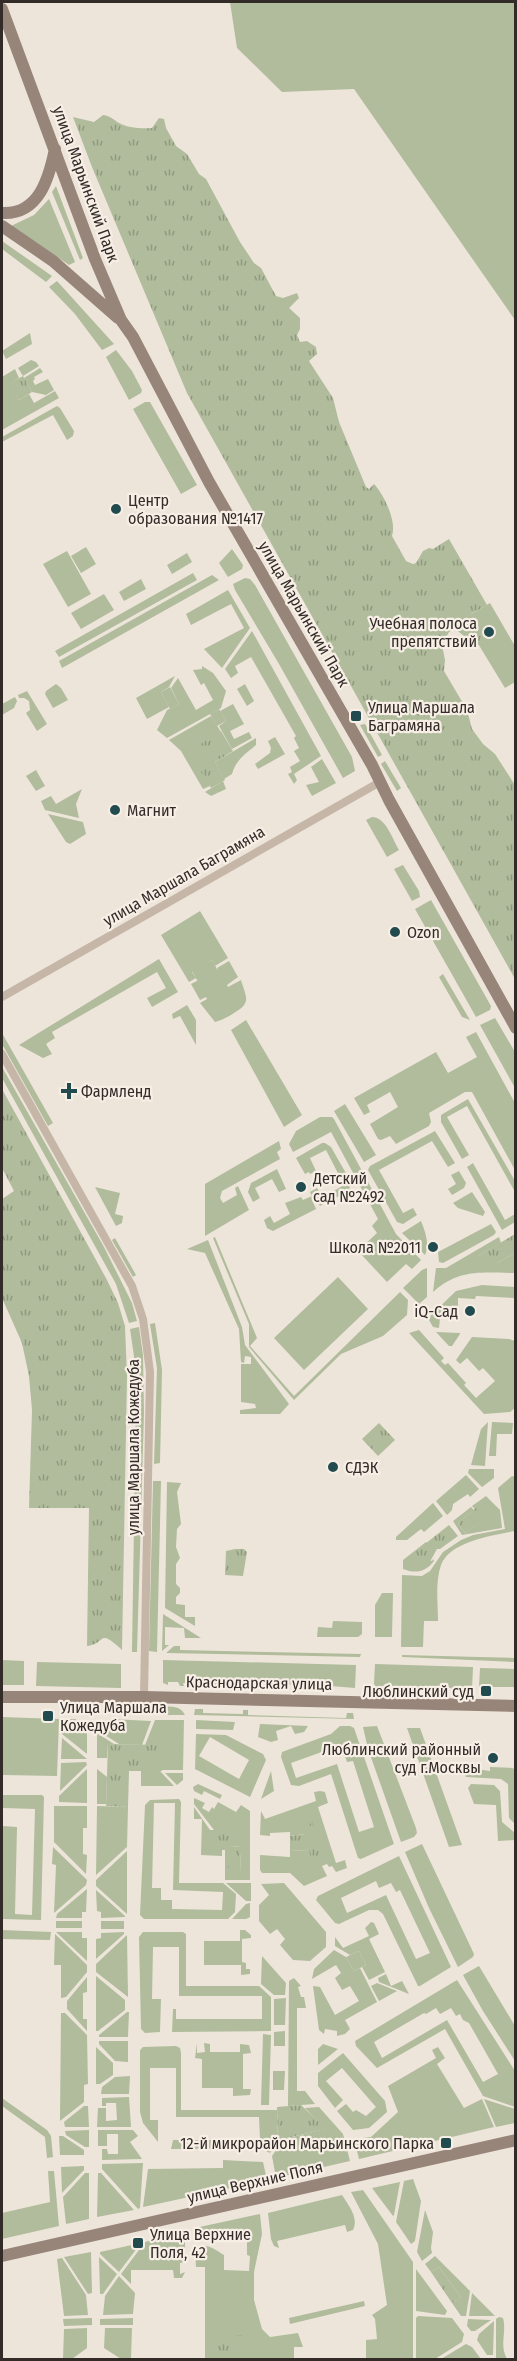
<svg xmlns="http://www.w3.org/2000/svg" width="517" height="2361" font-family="'Fira Sans Condensed',sans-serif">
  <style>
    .green { fill: #b0bc9c; fill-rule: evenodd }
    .park { fill: url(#park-tufts) }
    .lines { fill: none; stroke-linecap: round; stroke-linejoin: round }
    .street { stroke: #c5b6a7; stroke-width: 8 }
    .secondary { stroke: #988579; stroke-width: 12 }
    .poi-dot { fill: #214b4f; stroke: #f7efe6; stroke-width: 2 }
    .labels { text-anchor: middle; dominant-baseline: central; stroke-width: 4.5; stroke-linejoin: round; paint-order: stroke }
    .street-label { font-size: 16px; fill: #322b27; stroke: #f7efe6 }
    .poi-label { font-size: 16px; fill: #322b27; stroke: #f7efe6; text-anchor: start }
  </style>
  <defs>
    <pattern id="park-tufts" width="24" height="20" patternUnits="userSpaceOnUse" patternTransform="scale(1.5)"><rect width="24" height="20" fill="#b0bc9c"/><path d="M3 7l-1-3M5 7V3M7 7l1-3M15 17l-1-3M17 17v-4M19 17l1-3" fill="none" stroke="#90997f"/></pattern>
  </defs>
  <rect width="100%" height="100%" fill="#eee5da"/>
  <!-- green -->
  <path class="green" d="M230 2H515V320L354 89 282 92 237 48Z
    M56 186 83 258 80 260 52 192Z
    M49 199 75 262 69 265 11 226 34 215Z
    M2 241 52 276 46 282 2 249Z
    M57 281 114 344 102 350 75 314 49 287Z
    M30 333 32 344 6 359 2 351Z
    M116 350 132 371 142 390 141 393 129 400 106 357Z
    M31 360 36 362 39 366 23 376 18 368Z
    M40 368 43 372 34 377 35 379 33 381 35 385 48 379 54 390 46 395 32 392 24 378Z
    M15 369 19 378 10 384 19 400 29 394 34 403 55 391 59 398 2 430V377Z
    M145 402H150L197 485 181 494 133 409Z
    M57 406 60 408 74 431 73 436 67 440 53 415 2 442V437Z
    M86 547 96 564 81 573 71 556Z
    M232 549 243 565 242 569 228 577 219 563Z
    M67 551 91 594 68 607 43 564Z
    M187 553 192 562 172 574 167 565Z
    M193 573 197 580 59 657 55 651Z
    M212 575 219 580 62 668 59 661Z
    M245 578 250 579 255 585 352 757 355 771 343 778 279 664 235 590 233 584Z
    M141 579 146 589 124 601 119 592Z
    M228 590 250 628 222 668 204 649 244 628 231 604 191 625 186 614Z
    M104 594 114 610 81 629 71 613Z
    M490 603 515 646V682L505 688 463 619Z
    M252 631 321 756 294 774 297 780 294 784 288 774 292 772 290 767 300 761 294 751 299 748 294 738 296 736 251 657 235 666 238 673 231 678 225 669Z
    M202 666 213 673 226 691 221 708 167 738 157 730 167 710 179 704 171 688 178 678 196 710 213 700 204 683 201 685 193 670 202 669Z
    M175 676 169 687 161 692 169 707 147 719 136 698Z
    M56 684 61 688 68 700 53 708 45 694 46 691Z
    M245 684 254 701 247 706 237 689Z
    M27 691 47 724 37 731 26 713 30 710 29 701 24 698H19L18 695Z
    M15 697 17 701 14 708 2 715V704Z
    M233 704 244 724 230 731 234 739 249 732 252 738 232 749 219 726 226 721 220 711Z
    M211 716 221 732 211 764 201 770 210 786 203 789 181 751 169 740Z
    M365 724 382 755 378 757 360 725Z
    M275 737 285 754 258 769 255 764 270 753 271 748 268 741Z
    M256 738V745C245 754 236 760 232 774L224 779 215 762Z
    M322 759 336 783 312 796 306 785 319 782 311 767Z
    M385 761 401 788 397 791 381 764Z
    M36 770 45 786 36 791 26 776Z
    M223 781 226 789 211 796 205 792Z
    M82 789 76 804 79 818 45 810 41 801 51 796 56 804Z
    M48 814 83 822 86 834 70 844 66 842Z
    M372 817C386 817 393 840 399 850L387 857 366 820Z
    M403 865 419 891 420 897 412 901 394 869Z
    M431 900 491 1006 490 1010 476 1017 415 909Z
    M200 911 228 958 215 966 212 960 192 972 196 978 189 982 161 935Z
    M159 959 178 992 152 1007 147 998 166 988 157 972 52 1032 55 1038 46 1044 52 1054 43 1058 19 1045Z
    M229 961 238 977 227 985 228 987 241 980C246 997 252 1003 234 1013 228 1017 222 1020 215 1022L200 1003 207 999 206 997 200 1000 191 984 218 970 217 968Z
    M443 974 470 1020 462 1017 439 977Z
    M187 1005 196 1020V1045L180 1016 173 1019 172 1014Z
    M495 1018 515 1052V1088L480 1025Z
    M246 1020 302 1115 284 1127 231 1030Z
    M476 1032 515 1103V1170L472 1092H465L429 1113 431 1122 429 1126 396 1144 390 1136 381 1140 378 1139 370 1124 398 1107 390 1092 367 1105 370 1112 364 1115 354 1098 436 1052 448 1073 477 1057 466 1037Z
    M2 1033 53 1123 48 1126 2 1044Z
    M2 1067 104 1247 132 1303 137 1321 129 1323 116 1284 2 1078Z
    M468 1099 515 1181V1192L467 1106 447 1117 469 1155 462 1159 441 1122V1115Z
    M345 1104 376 1155 364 1162 334 1111Z
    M320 1117H332L334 1119 396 1234 421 1260 412 1269 406 1264 387 1282 358 1251 377 1233 372 1226 378 1219 331 1132 293 1152 289 1144 296 1131Z
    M435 1131 455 1163 448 1167 432 1141 379 1170 403 1213 413 1208 417 1215 403 1224 397 1222 368 1170 370 1166Z
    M279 1141 281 1149 277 1152 280 1159 222 1191 220 1198 223 1203 237 1195 235 1188 238 1186 249 1210 205 1236V1184Z
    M322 1143H325L331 1147 351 1182 349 1190 332 1200 329 1194 344 1185 326 1150 310 1158 316 1171 310 1174 309 1172 305 1174 296 1158Z
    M473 1163 505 1220 515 1214V1222L502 1230 467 1167Z
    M277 1169 286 1189 279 1192 272 1179 255 1188 260 1198 253 1202 248 1192 251 1183Z
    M459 1171 466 1183 464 1188 452 1195 448 1189 456 1184 451 1175Z
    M95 1187 120 1193 115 1214 123 1216 122 1223 116 1226Z
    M317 1188 325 1203 320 1206 317 1200 313 1202 316 1209 273 1231 267 1228 264 1220 270 1216 274 1223 290 1214 285 1203 301 1197 303 1200 312 1196 310 1192Z
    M472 1192 485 1212 483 1216 458 1208 453 1203Z
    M421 1221C425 1231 430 1244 425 1255L402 1233Z
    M491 1224 496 1232 494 1235 443 1263 439 1262 438 1252Z
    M215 1237 257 1338 250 1346 294 1396 400 1292 408 1300 407 1315 383 1336 341 1354 294 1400 249 1347V1324L213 1238Z
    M499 1237 501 1243 478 1256 497 1263 515 1253V1273C483 1273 460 1268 433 1292L436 1268H446Z
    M115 1238 136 1275 133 1277 112 1240Z
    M208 1240 242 1327 245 1345 289 1404 280 1414H240V1410L256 1408 255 1404 241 1402V1364H251V1357L245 1356 244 1363 241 1362 239 1329 205 1253 187 1249Z
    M427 1268V1297L419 1304 403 1288 422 1270Z
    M338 1277 368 1309 304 1370 274 1338Z
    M482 1285 515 1287V1298L476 1296 475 1299 458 1298V1306H446V1318H440L439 1328 433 1327 429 1320 431 1315 456 1291Z
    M155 1323 162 1370 160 1463 154 1464 157 1368 150 1324Z
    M139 1327 143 1355 144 1413 137 1652H132L136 1395V1370L130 1329Z
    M419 1330 444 1358 441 1361 445 1365 448 1363 466 1383 464 1385 476 1398 495 1381 483 1368 479 1371 467 1358 460 1364 456 1360 472 1337 509 1339 515 1341V1408L510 1412 484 1414 409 1333Z
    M436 1332 460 1333V1334L452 1346H449Z
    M488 1422 485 1466 471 1465 481 1429Z
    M492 1422 513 1423 512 1434H497L496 1456H489Z
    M469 1469H494V1478L482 1487 468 1473Z
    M466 1475 479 1489 470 1497 468 1494 453 1504 452 1510 447 1515 436 1501Z
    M512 1476 515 1477V1531C494 1535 450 1541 441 1565 435 1582 438 1603 438 1621H424L423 1647H401L402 1575 422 1576 430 1571 443 1552 461 1540 473 1535 505 1529 498 1488Z
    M153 1481H161L157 1652 149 1651Z
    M167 1482 181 1483 177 1492 181 1524 177 1529 176 1547 180 1558 176 1564V1584L180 1588V1593L176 1597V1604L185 1605V1617H195V1626L165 1608Z
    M486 1496 500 1510 502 1528 462 1535 453 1521 471 1507 474 1510 458 1523 465 1533 484 1519 472 1506Z
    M433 1503 443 1516 424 1532 421 1529 407 1540H396V1537Z
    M426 1542 427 1543 412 1555 432 1561 433 1559 434 1561C426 1572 415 1574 403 1569V1560Z
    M382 1593H393L392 1637H375V1605Z
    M163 1614 201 1638H185L184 1628 165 1627V1645H169L162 1651Z
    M333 1621 362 1622V1634L358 1637H317L318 1627 332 1628Z
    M174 1646H180V1650L361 1654 360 1657 166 1653Z
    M402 1655 515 1658V1662L402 1657Z
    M2 1660 24 1661V1685H2Z
    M163 1660 356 1665 355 1688 318 1685 319 1688H316L315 1685 271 1684 272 1688 267 1684 217 1682 218 1687H213L211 1684 183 1683 184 1686H180L178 1682H168V1685L163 1683Z
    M37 1662 121 1664V1688L36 1686Z
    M375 1664 473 1667 472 1690 453 1692 451 1688H420V1692L409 1691 407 1687 380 1686V1690H378L374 1684Z
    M480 1668 515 1669V1687H479Z
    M162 1706C172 1707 180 1705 185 1715H161Z
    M195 1709H203V1713L243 1714V1710H248V1715L346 1718 347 1713H353L354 1719 194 1715Z
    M2 1717 59 1719 57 1776 2 1775Z
    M63 1719H75L87 1726V1754L62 1734Z
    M111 1719 151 1721 142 1745 119 1744 97 1730V1726Z
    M155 1720H184L183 1770H162V1745H145Z
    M196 1720 235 1722 233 1730 196 1729Z
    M260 1724 308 1726 304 1732 295 1734 291 1726 276 1731 278 1740 271 1742 258 1737Z
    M340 1726H350L354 1728 394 1844 361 1859 358 1858 331 1774 299 1786 291 1785 281 1757 282 1752 331 1734ZM330 1749 332 1754 343 1750 347 1762 353 1761 374 1827 359 1832 337 1764 296 1778 291 1763Z
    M377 1726 416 1828 417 1833 414 1837 401 1842 368 1749 363 1727Z
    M407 1728H420L462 1845 449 1847Z
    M97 1733 114 1744H108L107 1758H97Z
    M196 1734 226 1735 263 1754 266 1760 250 1797 195 1769ZM210 1737 249 1760 239 1779 199 1756Z
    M62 1738 87 1759H61Z
    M86 1762 87 1765 60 1791 61 1763Z
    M490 1767 513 1768 515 1771V1824L509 1818 508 1784 501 1779 466 1777 463 1771 469 1768 490 1771Z
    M87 1769V1803L59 1802V1796Z
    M97 1769 107 1777 106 1804H97Z
    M141 1771H160L174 1786H141Z
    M271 1771 274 1791 261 1799Z
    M165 1773H183V1780L177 1785Z
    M198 1784 222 1795 220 1799 204 1791 202 1795 194 1791 193 1787Z
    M471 1784 494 1785 500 1791 502 1822 515 1833V1840L498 1841 496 1805 474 1804 468 1788Z
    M320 1791 325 1792 328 1803 318 1807 336 1863 345 1860 347 1868 336 1872 332 1866 329 1867 327 1864 322 1866 327 1876 304 1886 290 1873H262L260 1870V1855L290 1857V1851L309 1850 305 1834 290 1836V1832L270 1833V1836L260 1835 261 1811 265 1819 316 1801 314 1792Z
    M2 1795H42L44 1797 41 1920 2 1919V1826L17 1827 15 1914 32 1915 35 1809 2 1808Z
    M194 1798 205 1803 202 1808 209 1812 212 1807 214 1809 218 1802 236 1812 241 1805 250 1811V1880H225V1850H229L240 1874 241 1847 231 1846 230 1830H214L194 1804Z
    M179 1799 181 1802 179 1883H223L236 1894 235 1912 228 1919H144L140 1915 145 1805 150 1800ZM154 1803H175L173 1890 223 1892 222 1910 172 1909V1900H161V1888H152Z
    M54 1806H87V1828H83V1854L87 1855 86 1874 54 1842Z
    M97 1806 128 1807 127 1847 96 1875Z
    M194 1807 210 1830V1850H222V1856L201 1855 202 1819H194Z
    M422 1844 474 1954 473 1957 458 1967 429 1908 405 1852Z
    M53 1847 87 1880 86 1885 54 1913 56 1865 52 1864Z
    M127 1851V1914L96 1886V1880Z
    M399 1856 451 1967 420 1986H418L383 1914 378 1910H369L339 1924 335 1923 316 1900 318 1896ZM376 1881 379 1888 391 1883 396 1892 400 1890 430 1953 416 1959 386 1895 347 1913 341 1898Z
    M226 1883H251V1901H246Z
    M284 1883 326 1932V1947L310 1961 293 1960 280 1945 285 1939 277 1929 270 1934 259 1921V1905L269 1895 261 1884Z
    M87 1889 86 1912H82V1918H56L57 1914Z
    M96 1890 125 1916V1917L101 1918V1912L97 1911Z
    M250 1903V1917L246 1919H232L246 1904Z
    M56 1921H82V1928H56Z
    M101 1921H124V1929H101Z
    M371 1922 374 1923 379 1934 369 1939 385 1972 369 1980 362 1967 366 1965 359 1951 350 1955 335 1946V1937L343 1948 369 1936 365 1928Z
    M2 1930 51 1932 50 1940 2 1939Z
    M240 1930H245L251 1935V1938L242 1939V1962L246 1963V1969H250V1974L241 1975V1965H204V1941H240Z
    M56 1932H82V1938H87V1961Z
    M124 1932V1934L96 1959V1939L101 1938V1933Z
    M143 1932H183L186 1934V1986H259L271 1997V2031L172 2032 173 2009H176V2019H262V1996H179V1947H153L152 1999H161L160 2032 145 2033 141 2029 139 1937Z
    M55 1934 87 1965V1972L66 1997 61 1998V1965H54Z
    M127 1935 128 1997 96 1972V1964Z
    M334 1950 346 1957 354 1971 360 1968 377 2002 345 2020 350 2029 345 2034 337 2036V2031L325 2029 324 2034 319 2030 313 1986 320 1987 335 2015 359 2001 350 1986 342 1990 335 1978 341 1973 336 1965 312 1979 314 1969Z
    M262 1956 286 1983 285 1995H274L261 1984Z
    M479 1966 515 2026V2061L483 2011 463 1975Z
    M386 1974 391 1986 402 1981 409 1994 379 1982 378 1978Z
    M96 1976 125 2000V2010L98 2031H96Z
    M87 1977V1992L83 1993V2019H87V2031L67 2009V2001Z
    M294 1978 301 1986 298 1987 301 1997H304L306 2008H297V2091H305L315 2104 288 2106 289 1981Z
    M457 1980 515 2071V2107L483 2096 445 2029 377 2068 356 2046 355 2041ZM436 2008 440 2014 451 2008 456 2016 460 2014 463 2020 469 2023 498 2074 483 2082 447 2020 382 2058 374 2042 424 2013 426 2014Z
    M377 1983 397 1991 379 2001 371 1986Z
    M286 1998 285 2025H274V1999Z
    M127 2012H129L128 2037H99V2035Z
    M61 2013H65L87 2035 88 2084 84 2085V2102L60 2121Z
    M285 2031V2046H274V2032Z
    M263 2034 271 2035 269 2105H261Z
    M99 2041H128V2062L115 2061 99 2044Z
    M197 2043V2053L205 2052 204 2043 210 2044V2052H240V2044L249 2045 251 2053 243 2054V2089H251L250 2095 233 2096V2088H202V2059L195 2058Z
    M323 2044 338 2049 318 2065V2049Z
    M176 2046 180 2048 181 2053V2110H277L278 2140 270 2153 260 2148 171 2149 173 2140H260L259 2117H176V2068H150V2120H158V2142L143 2123 140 2112V2050L143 2047Z
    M96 2047 113 2063V2075L100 2084H96Z
    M438 2047 445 2058 437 2064 464 2108 482 2099 494 2127 359 2159 354 2139 371 2137 398 2112 388 2086 436 2058 432 2050Z
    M343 2053 385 2101 387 2112 369 2128 353 2130 337 2111 346 2104 353 2112 356 2110 366 2116 376 2107 342 2068 326 2081 343 2100 335 2108 318 2086V2073Z
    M273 2071H285L284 2090H273Z
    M130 2076 129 2094H101L102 2087 115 2077Z
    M129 2097 131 2127H97L98 2108H106V2121L117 2120 116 2103H106V2106H102V2098Z
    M2 2098 47 2130 51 2136 53 2157 47 2158 45 2137 2 2106Z
    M484 2099 515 2109V2123L496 2127Z
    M84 2106H88L89 2127H65L64 2122Z
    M319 2107 343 2134 350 2161 276 2178 272 2156 284 2139 325 2129 305 2108Z
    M89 2130V2147H85L66 2135 65 2131Z
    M98 2130H133L138 2136 130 2142 142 2159 102 2160V2149H107L108 2154H118V2134H107V2146H98Z
    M59 2136H63L84 2150V2155H60Z
    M223 2160 263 2162 267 2180 143 2207 148 2169 223 2168Z
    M143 2163 140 2208 138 2209 102 2169V2164Z
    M84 2166V2170L62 2193 61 2167Z
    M48 2171H54L59 2226 2 2239V2213L50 2202Z
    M85 2173H89V2219L66 2224 63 2197Z
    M98 2173H101L134 2210 97 2217Z
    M413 2179 421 2201 415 2241 411 2244 396 2222 404 2181Z
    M400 2182 394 2215 393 2216 372 2188Z
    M363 2190 413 2262V2359H366V2340L377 2339 375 2319 372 2315 387 2305 378 2244 351 2192Z
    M342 2195C349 2206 359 2218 353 2230L347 2232 345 2225 277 2241 279 2248 274 2246 271 2239 268 2213Z
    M425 2210 433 2232 431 2248 432 2253 422 2261 417 2252Z
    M260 2214 262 2234 254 2272V2300L262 2329 270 2337 298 2333 303 2347H294V2359H241V2335H216V2359H205V2267H196L195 2248C205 2242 215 2249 224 2255V2270L249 2271 250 2256 247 2255V2237L220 2239 197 2237 195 2228Z
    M179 2232 185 2239V2262L180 2263V2274L185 2272 182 2278H174L173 2270H131V2284L121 2274 145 2242Z
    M141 2243 119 2272 100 2254V2252Z
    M91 2252 92 2293 88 2294 64 2257Z
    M435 2256 470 2291 466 2316H461L452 2303 461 2297 439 2267 431 2272 425 2264Z
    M99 2257 117 2274 103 2294H100Z
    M62 2258 86 2295 88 2315 64 2316 57 2259Z
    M416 2269 447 2311 445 2315 416 2311Z
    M119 2276 135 2293 133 2314 103 2315 105 2296Z
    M472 2293 495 2316H469Z
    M364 2301 365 2306 290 2324 289 2318Z
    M418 2316 452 2318 464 2334 462 2342 435 2359H416V2318Z
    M499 2317 503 2318C507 2332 499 2345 507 2359H496V2319Z
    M92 2318V2325L64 2326 63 2319Z
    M133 2318V2325H100V2319Z
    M468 2319 491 2320 475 2331H471L467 2326Z
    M494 2321 493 2355H487L477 2340 479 2334Z
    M87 2328V2348L72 2359H63L64 2329Z
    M105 2328H132L131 2359H121L104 2348Z
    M466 2344 472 2347 481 2359H441Z"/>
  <!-- park -->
  <path class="park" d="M103 115C112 116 114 121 121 124 129 128 143 129 152 128L159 118 164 119 166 128 176 146 187 154 199 174 206 179 240 242 254 263 261 268 276 296 283 298 297 293 299 298 289 308 300 318V329L297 335 300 342 307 341 316 347 317 354 309 361 333 398 339 422 366 487 369 489 374 484C384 495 397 521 392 536L406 561 413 564 416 563 423 551 429 548 433 549 449 539 487 605 471 614 486 639 484 644 476 645 455 629 449 632 442 645 445 660 444 671 467 710 472 729 483 744 495 754 515 785V979L187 393 92 167 73 117 94 122Z
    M23 376 32 392 19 400 9 384Z
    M170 687 179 704 170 709 161 692Z
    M219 709 226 721 217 726 210 714Z
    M221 731 233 751 215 762 225 780 211 788 200 770 210 764 199 745Z
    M212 960 218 971 198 982 192 971Z
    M2 1089 107 1280 118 1303 125 1326 127 1377 122 1650C97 1627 107 1644 87 1646L89 1508H29L32 1410 29 1376 22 1343 2 1298V1199L14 1191 2 1168Z
    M515 1234V1253L497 1263 484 1264 478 1256Z
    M379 1423 395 1440 378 1456 362 1439Z
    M476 1508 485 1519 465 1533 458 1523Z
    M449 1525 458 1536 440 1549H437L427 1567 411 1555Z
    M235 1549H244L247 1552 243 1576 225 1575 226 1551Z
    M108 1744 163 1745 162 1771H129L128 1807 106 1806Z
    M312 1820 324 1863 313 1866 309 1850 290 1851V1836L305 1834Z
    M210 1830H231V1846L241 1847 240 1874H228V1850H210Z
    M359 1951 366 1965 354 1971 346 1957Z
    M301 2105 326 2129 278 2140 277 2107Z
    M439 2267 461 2297 452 2303 431 2272Z
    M216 2335H242L241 2359H216Z"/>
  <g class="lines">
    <!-- street -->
    <path class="street" d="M2 997 380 782
      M2 1054 132 1286 143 1319 150 1372 144 1697"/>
    <!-- secondary -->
    <path class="secondary" d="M2 9 95 259 121 320 133 337 209 482 372 765 389 800 516 1028
      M2 213C39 215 49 178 55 149
      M2 226 53 261 118 318
      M2 1697H144L516 1706
      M2 2256 516 2140"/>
  </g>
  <!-- markers -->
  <g class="poi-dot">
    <circle cx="116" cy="509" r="6"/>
    <circle cx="489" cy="632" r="6"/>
    <rect x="350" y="710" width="12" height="12" rx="3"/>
    <circle cx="115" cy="810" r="6"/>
    <circle cx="395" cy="932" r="6"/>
    <path d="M66 1082h6v6h6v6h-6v6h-6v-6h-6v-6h6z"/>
    <circle cx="301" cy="1187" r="6"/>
    <circle cx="433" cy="1247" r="6"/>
    <circle cx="470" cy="1311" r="6"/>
    <circle cx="333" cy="1467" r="6"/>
    <rect x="480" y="1685" width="12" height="12" rx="3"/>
    <rect x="42" y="1710" width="12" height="12" rx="3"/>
    <circle cx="493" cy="1758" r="6"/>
    <rect x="440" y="2137" width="12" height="12" rx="3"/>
    <rect x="132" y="2237" width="12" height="12" rx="3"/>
  </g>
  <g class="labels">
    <!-- street labels -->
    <g class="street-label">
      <text transform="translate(86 184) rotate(70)">улица Марьинский Парк</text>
      <text transform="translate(304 614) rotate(60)">улица Марьинский Парк</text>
      <text transform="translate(184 876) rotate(-30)">улица Маршала Баграмяна</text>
      <text transform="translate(133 1447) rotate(-90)">улица Маршала Кожедуба</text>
      <text transform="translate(259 1683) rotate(1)">Краснодарская улица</text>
      <text transform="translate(255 2182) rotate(-13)">улица Верхние Поля</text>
    </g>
    <!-- poi labels -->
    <g class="poi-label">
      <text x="128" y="500">Центр<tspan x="128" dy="18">образования №1417</tspan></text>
      <text x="477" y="623" text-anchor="end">Учебная полоса<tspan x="477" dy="18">препятствий</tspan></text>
      <text x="368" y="707">Улица Маршала<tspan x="368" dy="18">Баграмяна</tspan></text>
      <text x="127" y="810">Магнит</text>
      <text x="407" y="932">Ozon</text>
      <text x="81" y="1091">Фармленд</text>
      <text x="313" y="1178">Детский<tspan x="313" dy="18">сад №2492</tspan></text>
      <text x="421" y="1247" text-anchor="end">Школа №2011</text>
      <text x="458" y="1311" text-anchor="end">iQ-Сад</text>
      <text x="345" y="1467">СДЭК</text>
      <text x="474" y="1691" text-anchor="end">Люблинский суд</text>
      <text x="60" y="1707">Улица Маршала<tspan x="60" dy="18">Кожедуба</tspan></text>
      <text x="481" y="1749" text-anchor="end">Люблинский районный<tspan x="481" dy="18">суд г.Москвы</tspan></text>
      <text x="434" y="2143" text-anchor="end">12-й микрорайон Марьинского Парка</text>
      <text x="150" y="2234">Улица Верхние<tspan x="150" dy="18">Поля, 42</tspan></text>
    </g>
  </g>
  <!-- border -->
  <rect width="517" height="2361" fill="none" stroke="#322b27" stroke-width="6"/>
</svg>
